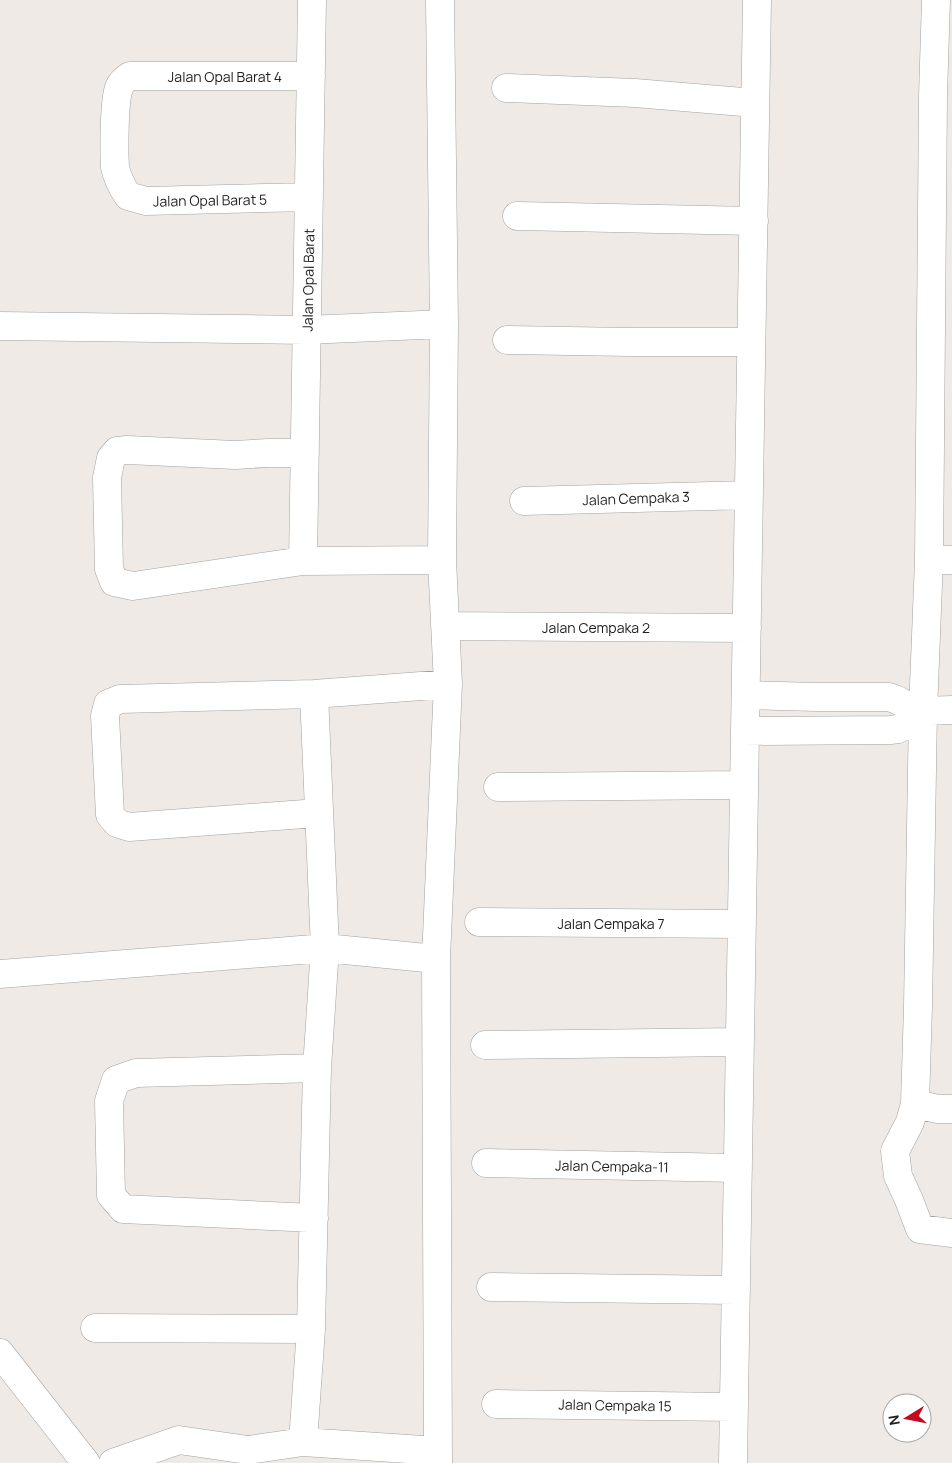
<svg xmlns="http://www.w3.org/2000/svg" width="952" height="1463" font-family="Manrope,sans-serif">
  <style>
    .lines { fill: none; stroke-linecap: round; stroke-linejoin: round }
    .minor-casing { stroke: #a2a2a2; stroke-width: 29 }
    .minor { stroke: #fff; stroke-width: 28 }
    .labels { text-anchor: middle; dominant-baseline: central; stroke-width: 4; stroke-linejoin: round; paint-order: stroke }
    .street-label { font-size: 14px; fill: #1e1e1e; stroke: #fff }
  </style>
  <rect width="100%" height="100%" fill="#efeae5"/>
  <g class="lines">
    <defs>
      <path id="minor" d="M936 0 933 96 929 560 923 711 918 1006 915 1104 938 1109H952
        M506 88 635 93 755 103
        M309 197 146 201 128 196C122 187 117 177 115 167 114 151 114 101 119 88 121 82 125 79 130 76H311
        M517 216 754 221
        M0 326 307 330 444 324
        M507 340 630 342H751
        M305 453H268L235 455 127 450 117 451 111 458 107 478 109 569 114 582 133 586 303 561 442 560
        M524 501 749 495
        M929 560H952
        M303 561 312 0
        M445 626 747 628
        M746 695 817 697H889C900 700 907 705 914 713
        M745 731 890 730 898 729 905 725 914 713 923 711 952 710
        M498 787 744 785
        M318 813 129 827 117 823 110 815 105 716 108 704 120 699 314 694 448 684
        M479 922 742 924
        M0 974 325 948 436 959
        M485 1045 740 1042
        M915 1104 910 1122 895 1151 898 1176 909 1200 920 1229 952 1233
        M486 1163 738 1168
        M314 1218 123 1209 111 1195 109 1101 116 1080 136 1073 317 1068
        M491 1287 736 1290
        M95 1328 311 1329
        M0 1353 86 1463
        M496 1404 734 1407
        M303 1442 311 1329 317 1068 325 948 314 694
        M113 1463 179 1440 248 1450 303 1442 438 1451
        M438 1463 436 959 448 684 442 560 444 324 440 0
        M733 1463 757 0"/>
    </defs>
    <!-- minor casing -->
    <use href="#minor" class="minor-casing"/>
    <!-- minor -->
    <use href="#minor" class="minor"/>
  </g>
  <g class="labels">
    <!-- street labels -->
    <g class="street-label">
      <text x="225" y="76">Jalan Opal Barat 4</text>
      <text transform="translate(210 200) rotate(-1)">Jalan Opal Barat 5</text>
      <text transform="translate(308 280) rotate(-89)">Jalan Opal Barat</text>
      <text transform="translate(636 498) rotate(-2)">Jalan Cempaka 3</text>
      <text x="596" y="627">Jalan Cempaka 2</text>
      <text x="611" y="923">Jalan Cempaka 7</text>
      <text transform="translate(612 1166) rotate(1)">Jalan Cempaka-11</text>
      <text transform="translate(615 1405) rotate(1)">Jalan Cempaka 15</text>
    </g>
  </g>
  <!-- north arrow -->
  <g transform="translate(907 1418) rotate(260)"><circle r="24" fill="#ffffff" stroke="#a5a5a5"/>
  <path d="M0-4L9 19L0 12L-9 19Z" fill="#c20b21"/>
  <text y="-8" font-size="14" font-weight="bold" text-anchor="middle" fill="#1e1e1e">N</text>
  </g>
</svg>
